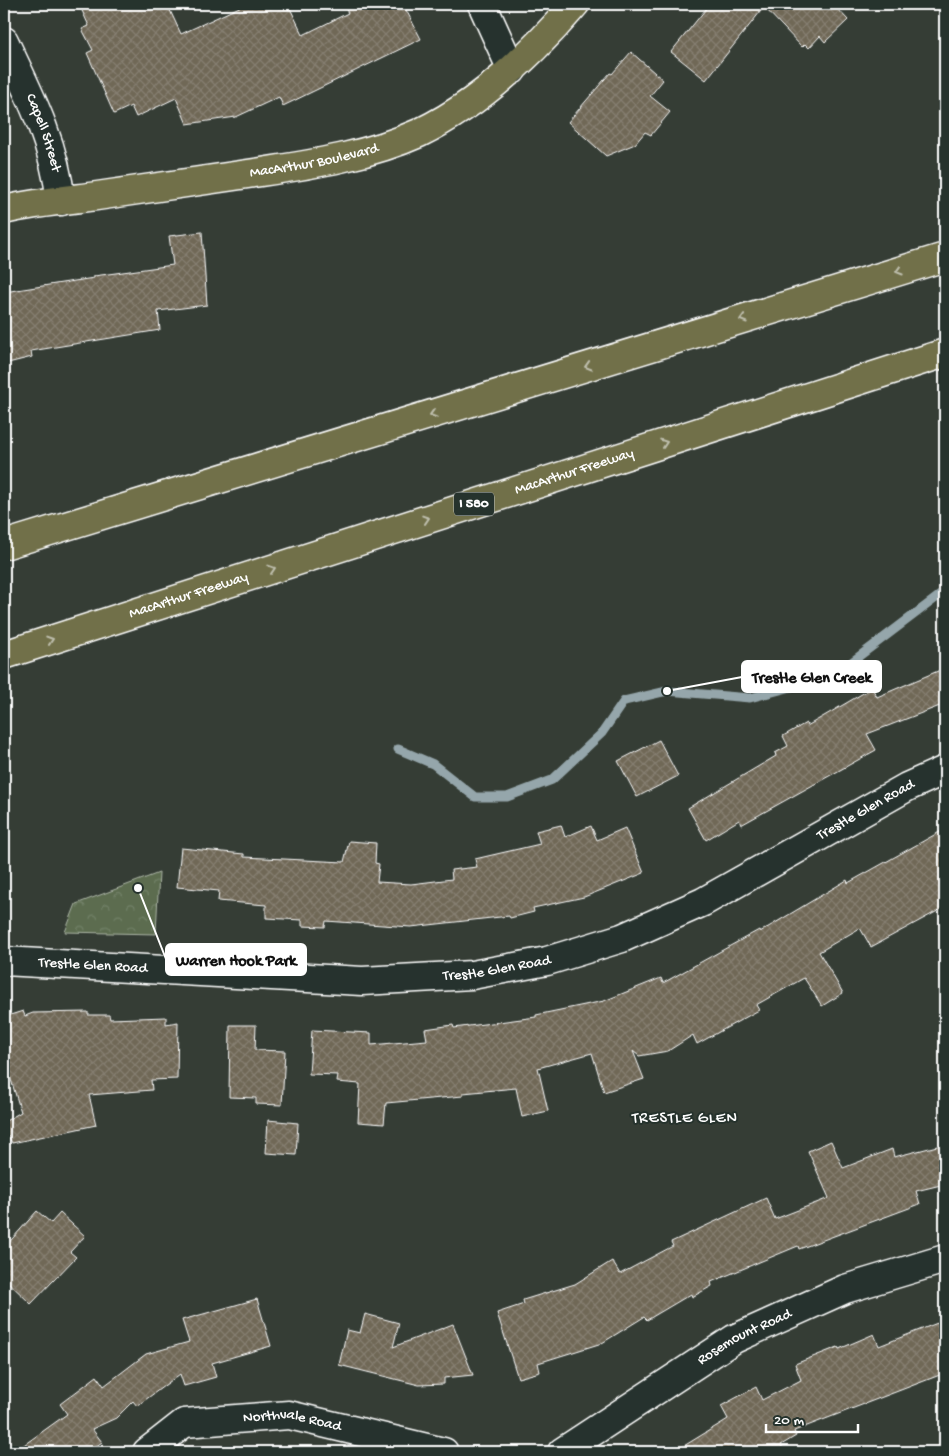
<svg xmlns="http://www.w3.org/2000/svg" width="949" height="1456" font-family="'Gochi Hand',sans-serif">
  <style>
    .park { fill: url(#park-crowns); stroke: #adb6a7 }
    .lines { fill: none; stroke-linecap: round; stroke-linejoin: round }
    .stream { stroke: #95a6ab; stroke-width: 9 }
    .building { fill: url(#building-cross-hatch); stroke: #fff }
    .minor-casing { stroke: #fff; stroke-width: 31 }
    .major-casing { stroke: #fff; stroke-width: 31 }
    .highway-casing { stroke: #fff; stroke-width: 31 }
    .minor { stroke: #26332d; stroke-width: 28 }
    .major { stroke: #71704a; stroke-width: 28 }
    .highway { stroke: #71704a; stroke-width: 28 }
    .oneway { stroke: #bfbfae }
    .labels { text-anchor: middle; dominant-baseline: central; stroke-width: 4; stroke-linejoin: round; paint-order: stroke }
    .shield { fill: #26332d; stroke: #bec2c0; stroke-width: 1 }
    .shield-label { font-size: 14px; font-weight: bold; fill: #fff }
    .street-label { font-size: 15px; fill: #fff; stroke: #26332d }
    .neighbourhood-label { font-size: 16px; letter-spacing: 1px; fill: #fff; stroke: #26332d }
    .leader { fill: none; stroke: #fff; stroke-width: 2 }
    .callout-dot { fill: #fff; stroke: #26332d; stroke-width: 2 }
    .callout { fill: #fff; stroke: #fff; stroke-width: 2 }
    .callout-label { font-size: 16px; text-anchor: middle; font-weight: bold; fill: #111 }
  </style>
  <defs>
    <pattern id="park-crowns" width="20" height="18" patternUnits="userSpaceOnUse" patternTransform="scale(1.25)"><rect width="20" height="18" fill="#5b6c4f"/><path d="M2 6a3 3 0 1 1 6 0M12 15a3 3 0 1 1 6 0" fill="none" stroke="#748269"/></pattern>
    <pattern id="building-cross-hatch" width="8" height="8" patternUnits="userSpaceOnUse" patternTransform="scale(1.25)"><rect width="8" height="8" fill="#6f6757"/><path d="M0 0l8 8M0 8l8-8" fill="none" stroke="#857e70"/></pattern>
  </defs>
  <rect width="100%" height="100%" fill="#353d35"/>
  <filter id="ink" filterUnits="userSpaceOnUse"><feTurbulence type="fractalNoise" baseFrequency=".02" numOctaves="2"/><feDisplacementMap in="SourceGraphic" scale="10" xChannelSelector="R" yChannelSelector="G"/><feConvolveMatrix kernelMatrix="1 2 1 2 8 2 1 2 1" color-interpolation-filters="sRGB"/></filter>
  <g filter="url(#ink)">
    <!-- park -->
    <path class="park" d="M159 873 156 934 65 932 76 904Z"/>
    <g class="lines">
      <!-- stream -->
      <path class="stream" d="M398 749 433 764 475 797H507L552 780 602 733 624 701 667 691 750 698 833 676 940 595 945 594"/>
    </g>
    <!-- building -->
    <path class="building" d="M79 4H167L181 34 246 4H288L303 35 348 13 343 4H403L421 39 283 106 279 97 236 117 187 124 176 98 136 117 131 106 114 114 87 53 93 50 82 29 89 26Z
      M710 4H833L848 20 825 42 820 36 809 48 805 44 802 47 764 7 706 80 671 52Z
      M631 52 663 80 650 96 670 112 651 135 645 132 635 144 606 156 568 122 610 73 612 74Z
      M202 232 207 305 158 311 160 330 31 351 32 357 4 364V292L94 278V276L173 265 169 236Z
      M945 668V704L867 734 876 750 741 825 739 820 706 840 688 808 776 756 775 753 788 746 783 736 806 723 807 726 872 688 877 697Z
      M659 740 678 776 637 797 618 761Z
      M561 825 565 837 591 826 597 840 625 828 644 873 584 897 533 908 534 912 510 918 509 916 411 927 326 921 325 927 302 926V920L266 918V905L218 901 219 891 177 887 181 848 244 854V857L344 862 349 841 376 843 375 863 379 864 377 882 411 884 452 879 451 870 477 867 475 859 540 844 536 831Z
      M945 829V907L871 947 860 928 819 952 843 993 822 1006 804 978 756 1005 759 1010 697 1044 693 1035 668 1051 639 1056 633 1051 644 1079 604 1092 592 1053 538 1068 548 1111 522 1117 516 1088 463 1093V1096L386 1103 384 1124 358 1122 360 1084 337 1082 338 1075 309 1074 312 1030 371 1033V1045L427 1040 425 1029 453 1025 454 1028 536 1017V1015L604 1001 661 978 663 983 759 930 760 932 847 880 848 883Z
      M23 1011 25 1016 33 1013 88 1012V1015H109L110 1019 166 1017V1024L178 1022 177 1079 151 1080 152 1090 89 1095 96 1125 12 1143 4 1129V1122L21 1112 4 1057V1017Z
      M230 1025H256L255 1050 285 1051 282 1105 256 1104V1098L229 1097Z
      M268 1120 298 1123 296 1155 266 1153Z
      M831 1141 843 1168 892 1149 894 1157 945 1144V1184L916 1191 920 1204 799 1249 798 1246 711 1282 712 1286 692 1297 691 1294 647 1320 644 1317 602 1343 538 1363 540 1372 518 1378 497 1313 524 1304 523 1300 575 1284 612 1261 620 1274 673 1246 671 1242 766 1198 775 1219 829 1198 808 1151Z
      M37 1211 51 1223 60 1213 85 1236 70 1252 76 1257 31 1304 4 1278V1248Z
      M257 1299 271 1346 212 1363 216 1377 184 1386 180 1374 137 1406 133 1401 116 1418 92 1429 102 1442 88 1452H14L67 1414 60 1404 97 1376 104 1386 146 1354 189 1342 182 1320Z
      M365 1314 399 1323 393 1347 453 1324 473 1375 444 1378V1384L419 1385 339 1365 347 1330 360 1333Z
      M945 1320V1373L794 1431 796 1436 781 1445 785 1452H674L728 1419 721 1406 756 1387 762 1400 801 1380 795 1364 838 1347 839 1349 874 1334 879 1346Z"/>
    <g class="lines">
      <defs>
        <g id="minor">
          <path d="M482 4 512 70"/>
          <path id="s1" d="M4 41C29 94 54 141 61 201"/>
          <path id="s2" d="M4 961 362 981 472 975 547 961 622 938 703 902 907 787 945 770"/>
          <path id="s3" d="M147 1452 184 1423 289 1415 444 1452"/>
          <path id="s4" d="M562 1452 734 1339 845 1289 945 1259"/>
        </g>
        <g id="major">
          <path id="s5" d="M4 210C34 203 66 200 97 196 152 188 207 180 261 172 314 164 370 155 419 133 480 104 532 54 575 4"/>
        </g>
        <g id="highway">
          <path d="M4 545 945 257"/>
          <path id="s6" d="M4 655 945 353"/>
        </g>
      </defs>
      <!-- minor casing -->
      <use href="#minor" class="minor-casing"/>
      <!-- major casing -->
      <use href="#major" class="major-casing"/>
      <!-- highway casing -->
      <use href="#highway" class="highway-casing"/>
      <!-- minor -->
      <use href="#minor" class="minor"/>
      <!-- major -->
      <use href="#major" class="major"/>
      <!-- highway -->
      <use href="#highway" class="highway"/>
    </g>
    <!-- one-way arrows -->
    <defs><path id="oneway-chevron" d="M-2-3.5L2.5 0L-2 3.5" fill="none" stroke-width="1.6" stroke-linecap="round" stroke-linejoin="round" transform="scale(1.25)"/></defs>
    <g class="oneway">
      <use href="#oneway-chevron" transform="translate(899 271) rotate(163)"/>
      <use href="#oneway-chevron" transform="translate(743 319) rotate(163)"/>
      <use href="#oneway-chevron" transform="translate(588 366) rotate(163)"/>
      <use href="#oneway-chevron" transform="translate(433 414) rotate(163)"/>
      <use href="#oneway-chevron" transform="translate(664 443) rotate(-18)"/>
      <use href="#oneway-chevron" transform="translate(426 519) rotate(-18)"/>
      <use href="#oneway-chevron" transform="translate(272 569) rotate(-18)"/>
      <use href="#oneway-chevron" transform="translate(50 640) rotate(-18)"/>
    </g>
  </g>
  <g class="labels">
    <!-- shield labels -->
    <rect class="shield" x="454" y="492.5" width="40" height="23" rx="4"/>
    <g class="shield-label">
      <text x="474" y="504">I 580</text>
    </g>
    <!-- street labels -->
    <g class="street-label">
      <text stroke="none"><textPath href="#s1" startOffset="100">Capell Street</textPath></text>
      <text stroke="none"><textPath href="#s5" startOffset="314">MacArthur Boulevard</textPath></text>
      <text stroke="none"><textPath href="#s6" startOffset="599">MacArthur Freeway</textPath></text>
      <text stroke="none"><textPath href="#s6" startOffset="194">MacArthur Freeway</textPath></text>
      <text stroke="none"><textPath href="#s2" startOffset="899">Trestle Glen Road</textPath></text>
      <text stroke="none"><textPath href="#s2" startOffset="89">Trestle Glen Road</textPath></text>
      <text stroke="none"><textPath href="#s2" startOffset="494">Trestle Glen Road</textPath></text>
      <text stroke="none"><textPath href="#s4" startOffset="216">Rosemount Road</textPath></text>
      <text stroke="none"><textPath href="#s3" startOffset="156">Northvale Road</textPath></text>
    </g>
    <!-- neighbourhood labels -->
    <g class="neighbourhood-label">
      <text x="685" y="1119">TRESTLE GLEN</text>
    </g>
  </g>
  <!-- callouts -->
  <path class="leader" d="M667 691L742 677M138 888L166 959"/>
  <g class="callout-dot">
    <circle cx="667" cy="691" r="5"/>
    <circle cx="138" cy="888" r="5"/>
  </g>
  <g class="callout">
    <rect x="742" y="661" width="139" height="31" rx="5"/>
    <rect x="166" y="944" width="140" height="31" rx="5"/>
  </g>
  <g class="callout-label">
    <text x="812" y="682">Trestle Glen Creek</text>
    <text x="236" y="965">Warren Hook Park</text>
  </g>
  <!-- margin -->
  <rect width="949" height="1456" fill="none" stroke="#26332d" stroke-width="20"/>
  <rect x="10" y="10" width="929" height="1436" fill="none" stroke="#fff" stroke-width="2" filter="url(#ink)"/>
  <!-- scale -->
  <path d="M766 1424v8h92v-8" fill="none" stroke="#ffffff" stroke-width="2.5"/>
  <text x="774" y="1424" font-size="15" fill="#ffffff" stroke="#26332d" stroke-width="4" paint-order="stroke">20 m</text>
</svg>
